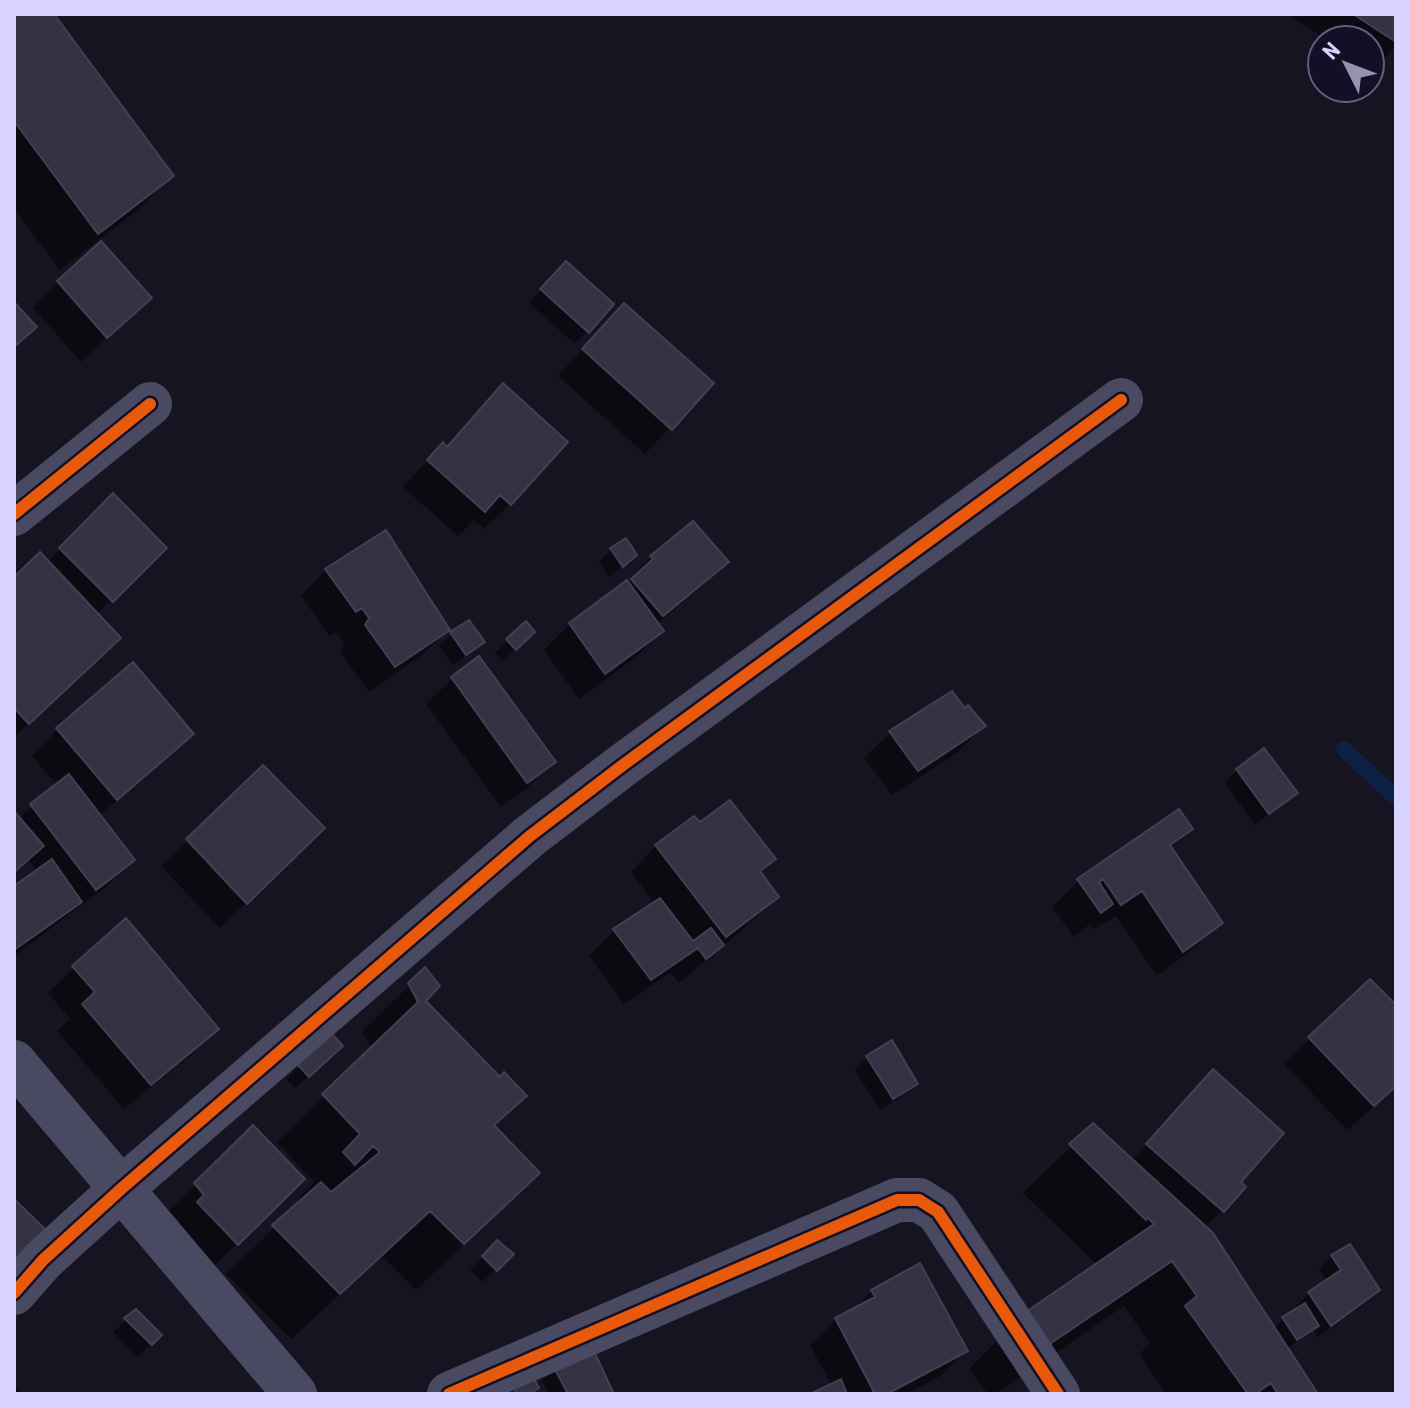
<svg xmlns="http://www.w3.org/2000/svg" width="1410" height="1408" font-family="'Roboto Condensed',sans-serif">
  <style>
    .shadow { fill: #0007 }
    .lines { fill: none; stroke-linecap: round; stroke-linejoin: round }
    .stream { stroke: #0d2144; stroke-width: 16 }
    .building { fill: #343243; stroke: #433f54; stroke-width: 2 }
    .minor { stroke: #4a4962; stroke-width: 44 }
    .cycleway-casing { stroke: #130f26; stroke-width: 17 }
    .cycleway { stroke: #e8590c; stroke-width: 12 }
  </style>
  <rect width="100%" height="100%" fill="#161421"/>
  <!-- shadow -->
  <path class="shadow" d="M14 14H51L172 176 134 213 60 270 14 209Z
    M1293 14H1396V46L1373 69 1370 67V40H1328L1291 17Z
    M554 276 612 305 575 344 529 303Z
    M58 282 150 298 81 362 33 308Z
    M599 331 711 384 645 454 558 376Z
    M503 385 510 504 484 529 474 520 458 536 403 487 442 445 445 448Z
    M113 496 164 548 96 615 81 676 14 737V579L47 562Z
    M693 524 726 562 700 588 657 624 662 631 636 657 579 699 544 650 570 624 626 583 651 557Z
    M611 550 634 555 609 578 599 562Z
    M326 570 448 630 422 655 369 692 340 652 345 645 336 632 330 636 301 596Z
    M532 632 503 661 495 653 508 640Z
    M452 634 482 642 453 666 439 646Z
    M479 659 553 761 528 787 501 807 426 704 452 679Z
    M133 665 191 734 99 816 132 860 107 886 14 956V888L37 872 28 859 14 873V814L18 819 57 785 32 756 57 730Z
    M952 693 964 711 984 726 958 752 892 795 864 758 890 733Z
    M263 767 297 854 220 928 161 866Z
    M1237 770 1295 792 1255 825 1225 783Z
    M1178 812 1190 828 1170 848 1220 922 1194 948 1157 976 1116 916 1094 929 1090 924 1074 937 1052 907 1078 881Z
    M700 825 773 859 759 873 777 897 751 922 679 983 671 972 624 1004 589 956 614 931 655 904 631 872 656 846Z
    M74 968 217 1029 191 1055 124 1109 57 1031 70 1019 48 993Z
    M425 970 423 1001 500 1079 524 1096 493 1127 538 1173 416 1290 382 1256 291 1339 226 1274 300 1203 297 1200 314 1182 277 1142 372 1049 362 1032Z
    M1370 982 1396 1008V1087L1347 1130 1284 1064Z
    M332 1037 328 1058 295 1088 286 1079Z
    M867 1058 915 1083 902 1096 880 1110 855 1070Z
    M1213 1071 1238 1182 1244 1187 1205 1228 1273 1328 1299 1309 1296 1306 1309 1293 1327 1281 1319 1269 1332 1256 1349 1246 1378 1290 1365 1303 1318 1337 1313 1329 1287 1349 1316 1394H1166L1139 1354 1150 1344 1124 1306 996 1394H988L969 1369 1016 1322 1097 1265 1023 1193 1093 1125 1131 1161Z
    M253 1128 302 1179 211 1269 172 1229 180 1222 169 1211Z
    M498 1242 511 1254 483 1282 470 1270Z
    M872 1291 965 1351 940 1376 907 1394H814L832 1386 810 1345 836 1320 852 1311Z
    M136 1311 160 1335 138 1357 113 1332Z
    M554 1368 612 1394H549L542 1380Z
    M14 1385 23 1394H14Z"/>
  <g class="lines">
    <!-- stream -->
    <path class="stream" d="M1344 749 1396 798"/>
  </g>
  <!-- building -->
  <path class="building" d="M14 14H54L174 176 98 234 14 121Z
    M1353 14H1396V42Z
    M101 241 152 298 107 338 57 281Z
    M566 261 614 304 589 333 540 289Z
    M14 302 37 327 14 347Z
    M624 303 714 383 672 430 582 349Z
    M503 383 568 442 511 505 500 495 485 512 427 460 443 442 447 447Z
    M113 493 167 548 113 602 59 548Z
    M693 521 729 562 663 616 631 579 653 559 650 556Z
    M386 530 450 630 395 667 365 625 369 618 362 608 356 612 325 569Z
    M626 538 637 555 623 567 610 548Z
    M40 552 121 638 29 724 14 708V577Z
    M627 580 664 631 605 674 569 623Z
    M469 620 485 642 466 655 450 632Z
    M526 621 535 632 516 650 506 639Z
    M479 656 556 762 527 783 451 677Z
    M133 662 194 734 117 800 56 728Z
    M952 691 965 708 968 705 986 726 918 771 889 731Z
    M1264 748 1298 793 1269 814 1236 769Z
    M263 765 325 828 247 904 186 839Z
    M69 774 135 860 96 890 30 804Z
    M730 800 776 859 760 871 779 897 726 937 655 845 694 816 700 822Z
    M1179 809 1193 829 1170 845 1223 923 1183 952 1142 891 1121 905 1103 879 1099 882 1113 904 1101 913 1077 879Z
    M14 811 44 846 14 872Z
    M52 859 82 902 14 950V886Z
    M660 898 693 941 711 928 724 945 706 959 698 948 651 980 613 929Z
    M126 918 219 1029 151 1085 82 1004 95 992 72 966Z
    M425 967 440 986 426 1001 500 1077 504 1072 527 1096 494 1125 540 1173 464 1244 430 1211 340 1294 272 1225 321 1182 331 1192 380 1152 373 1146 355 1165 343 1152 360 1134 322 1094 418 1002 408 983Z
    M1370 979 1396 1005V1086L1374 1106 1308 1037Z
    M332 1034 343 1046 309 1077 298 1065Z
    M892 1040 918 1084 893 1099 866 1056Z
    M1213 1069 1284 1133 1241 1182 1246 1187 1224 1212 1146 1144Z
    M1093 1123 1213 1233 1318 1394H1278L1271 1383 1255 1394H1248L1185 1306 1197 1296 1172 1261 1038 1352 1014 1320 1154 1224 1148 1218 1146 1220 1069 1144Z
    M253 1125 305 1179 238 1245 197 1202 204 1195 194 1183Z
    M14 1199 45 1229 14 1262Z
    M497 1240 514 1254 497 1271 482 1256Z
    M1350 1244 1380 1290 1331 1326 1308 1292 1341 1270 1331 1255Z
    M920 1263 968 1351 887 1394H875L835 1318 875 1297 871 1290Z
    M1305 1303 1319 1326 1297 1340 1282 1317Z
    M136 1309 162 1335 152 1345 124 1318Z
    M592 1347 614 1394H568L553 1366Z
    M531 1373 539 1388 529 1394H517L512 1385Z
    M841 1379 847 1394H810Z"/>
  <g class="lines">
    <!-- minor -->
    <path class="minor" d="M14 514 150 404
      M14 1062 295 1394
      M14 1293 43 1260 121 1189 530 836 623 765 1121 400
      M449 1394 897 1200H919L938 1212 1058 1394"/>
    <defs>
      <path id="cycleway" d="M14 514 150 404
        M14 1293 43 1260 121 1189 530 836 623 765 1121 400
        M449 1394 897 1200H919L938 1212 1058 1394"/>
    </defs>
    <!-- cycleway casing -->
    <use href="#cycleway" class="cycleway-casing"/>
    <!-- cycleway -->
    <use href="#cycleway" class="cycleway"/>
  </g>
  <!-- border -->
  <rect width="1410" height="1408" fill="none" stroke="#d9d4ff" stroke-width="32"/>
  <!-- north arrow -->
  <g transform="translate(1346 64) rotate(312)"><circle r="38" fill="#130f26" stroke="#625e7d" stroke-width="2"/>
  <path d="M0-6L14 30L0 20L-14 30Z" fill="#9591b1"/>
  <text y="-12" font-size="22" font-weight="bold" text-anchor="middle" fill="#d9d4ff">N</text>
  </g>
</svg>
